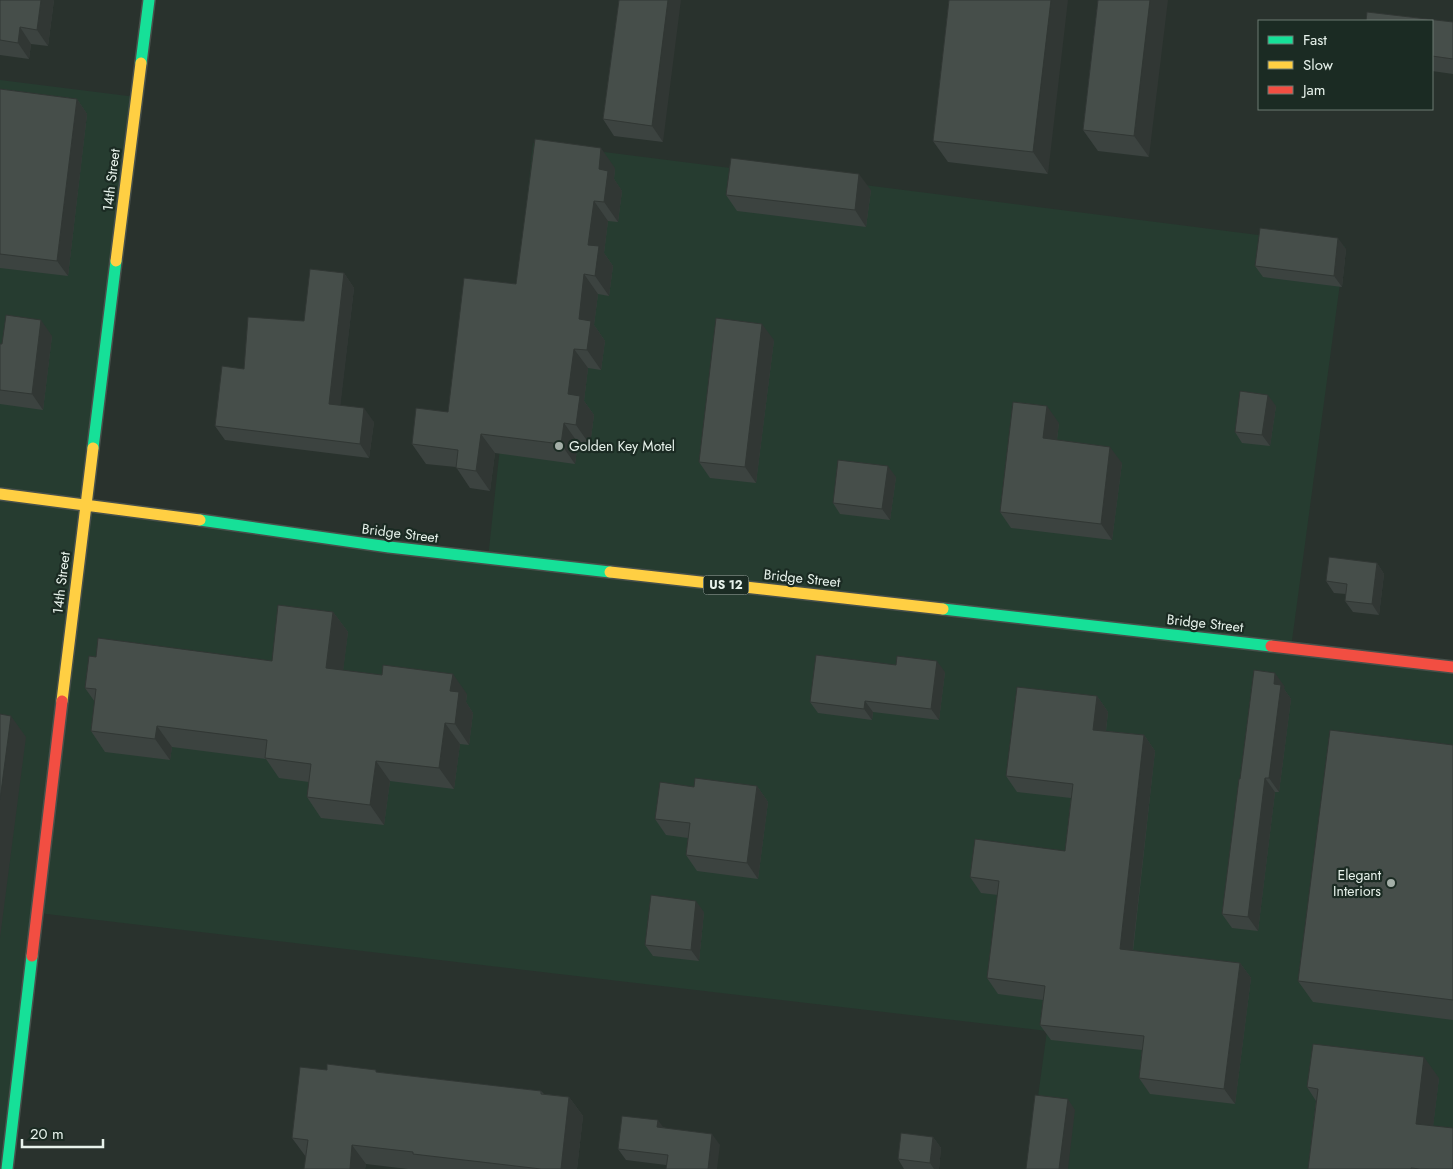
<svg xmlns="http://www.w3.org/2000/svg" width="1453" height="1169" font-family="Jost,sans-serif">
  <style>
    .built { fill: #263c30 }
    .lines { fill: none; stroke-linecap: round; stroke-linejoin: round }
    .fast-casing { stroke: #48504b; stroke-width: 14 }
    .slow-casing { stroke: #48504b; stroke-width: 14 }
    .jam-casing { stroke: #48504b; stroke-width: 14 }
    .fast { stroke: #16e098; stroke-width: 11 }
    .slow { stroke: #ffcf43; stroke-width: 11 }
    .jam { stroke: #f24e42; stroke-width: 11 }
    .wall { fill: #3c4340 }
    .shaded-wall { fill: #313734 }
    .building { fill: #464e4a; stroke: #313734 }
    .poi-dot { fill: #a4afa8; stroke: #1b2b23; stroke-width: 2 }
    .labels { text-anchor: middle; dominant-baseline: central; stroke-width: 4.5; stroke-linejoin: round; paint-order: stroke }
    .shield { fill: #1b2b23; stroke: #aab6af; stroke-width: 1 }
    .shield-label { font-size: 12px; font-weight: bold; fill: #e7f2eb }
    .street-label { font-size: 14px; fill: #e7f2eb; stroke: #1b2b23 }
    .poi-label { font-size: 14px; fill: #e7f2eb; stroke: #1b2b23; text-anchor: start }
  </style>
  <rect width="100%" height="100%" fill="#29322d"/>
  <!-- built -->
  <path class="built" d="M0 80 136 97 86 504 488 558 533 143 1345 246 1291 648 1453 667V1169H1028L1047 1031 38 913 0 1169Z"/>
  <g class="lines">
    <defs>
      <path id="fast" d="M141 63 149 0
        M93 448 116 261
        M200 520 389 547 610 572
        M943 609 1271 646
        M7 1169 32 956"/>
      <path id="slow" d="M116 261 141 63
        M0 494 200 520
        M610 572 943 609
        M62 701 93 448"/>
      <path id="jam" d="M1271 646 1453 667
        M32 956 62 701"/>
    </defs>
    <!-- fast casing -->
    <use href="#fast" class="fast-casing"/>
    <!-- slow casing -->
    <use href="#slow" class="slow-casing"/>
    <!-- jam casing -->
    <use href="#jam" class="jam-casing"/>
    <!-- fast -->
    <use href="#fast" class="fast"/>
    <!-- slow -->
    <use href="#slow" class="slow"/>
    <!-- jam -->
    <use href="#jam" class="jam"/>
  </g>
  <!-- wall -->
  <path class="wall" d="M0 0H54L48 46 31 44 29 59 0 55Z
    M619 0 663 142 614 136 603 119Z
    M949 0 1048 174 948 162 933 141Z
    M1098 0 1149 157 1098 151 1083 130Z
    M1432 21 1453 22V74L1432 71Z
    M0 89 77 99 87 114 68 276 0 268Z
    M615 168 614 179 622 191 618 222 608 221 604 253 613 266 609 296 598 294 594 325 605 341 601 370 588 368 584 401 594 415 590 445 578 443 575 464 495 453 490 491 470 488 456 467 426 464 412 444 448 412 516 284Z
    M871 190 866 227 737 211 726 195Z
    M1346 249 1342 287 1263 277 1255 266Z
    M344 273 354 288 340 405 374 422 369 458 225 440 215 426Z
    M52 336 43 410 0 404V344Z
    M774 340 756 483 710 478 699 462Z
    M1276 406 1270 446 1242 443 1235 432Z
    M1059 423 1057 440 1122 463 1112 540 1011 528 1000 512Z
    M896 477 890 520 840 514 833 503Z
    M1377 563 1384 574 1379 615 1353 612 1345 601 1346 594 1334 593 1326 581Z
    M333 612 348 632 343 670 467 694 466 702 473 713 469 745 460 744 454 789 390 781 384 825 321 818 307 797 309 782 279 778 266 759 172 747 170 760 105 752 91 731 95 702 85 688 96 657 272 661Z
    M945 672 939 720 873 712 872 720 818 713 810 702Z
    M1285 687 1284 689 1291 699 1279 792H1275L1258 931 1232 928 1222 914 1240 779Z
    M1097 696 1108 712 1106 731 1144 735 1155 751 1133 951 1240 963 1251 978 1235 1104 1150 1094 1139 1078 1142 1050 1051 1040 1040 1025 1043 1000 998 994 987 978 998 895 981 893 970 877 1065 851 1071 798 1017 792 1006 776Z
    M1453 745V1020L1313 1002 1298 981Z
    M757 786 768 802 758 879 697 871 686 855 688 838 666 835 655 819 694 787Z
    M704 912 699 961 653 956 645 945Z
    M327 1070 377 1072 541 1091 544 1094 569 1097 583 1116 577 1169H408L366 1164 365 1169H304L306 1157 292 1138Z
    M1439 1078 1433 1126 1453 1169H1308L1316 1101 1307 1087Z
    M663 1127 720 1145 666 1165 626 1160 618 1149Z
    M933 1137 941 1148 939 1169H904L898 1159Z"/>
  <!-- shaded-wall -->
  <path class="shaded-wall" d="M41 0H54L48 46 37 30Z
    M668 0H681L663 142 652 126Z
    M1051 0H1068L1048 174 1033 152Z
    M1150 0H1168L1149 157 1134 136Z
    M20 27 31 44 29 59 18 43Z
    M77 99 87 114 68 276 57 261Z
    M601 148 615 168 614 179 622 191 618 222 604 202 599 169Z
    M859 174 871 190 866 227 855 210Z
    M594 201 608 221 604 253 613 266 609 296 595 276 588 245Z
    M1338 238 1346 249 1342 287 1334 276Z
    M344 273 354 288 339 418 329 404Z
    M584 274 598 294 594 325 605 341 601 370 587 350 579 319Z
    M41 320 52 336 43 410 32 394Z
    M762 324 774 340 756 483 745 467Z
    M574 349 588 368 584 401 594 415 590 445 576 425 568 394Z
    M1268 395 1276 406 1270 446 1262 435Z
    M1047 406 1059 423 1055 455 1043 438Z
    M364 408 374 422 369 458 360 444Z
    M564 423 578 443 575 464 561 444Z
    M481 434 495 453 490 491 476 471Z
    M1110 447 1122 463 1112 540 1101 524Z
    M888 466 896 477 890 520 882 509Z
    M1377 563 1384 574 1379 615 1372 604Z
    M333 612 348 632 341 688 326 668Z
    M937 661 945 672 939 720 931 709Z
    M1275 673 1285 687 1284 689 1291 699 1279 792 1269 778 1274 684Z
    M453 674 467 694 466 702 473 713 469 745 455 724 450 691Z
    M1097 696 1108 712 1104 746 1093 730Z
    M865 701 873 712 872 720 864 709Z
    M11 716 26 737 0 938V800Z
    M445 723 460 744 454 789 439 768Z
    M157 726 172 747 170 760 155 739Z
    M1144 735 1155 751 1131 965 1120 949Z
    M376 761 390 781 384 825 370 805Z
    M1265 778 1275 792 1258 931 1248 917Z
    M757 786 768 802 758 879 747 863Z
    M696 901 704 912 699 961 691 950Z
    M1240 963 1251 978 1235 1104 1224 1089Z
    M1424 1057 1439 1078 1431 1144 1416 1124Z
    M569 1097 583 1116 577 1169H561Z
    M1068 1099 1075 1110 1068 1169H1059Z
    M658 1120 666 1131 657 1127Z
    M712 1134 720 1145 717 1169H708Z
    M933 1137 941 1148 939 1169H934L930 1163Z
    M352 1145 366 1164 365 1169H350Z"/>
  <!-- building -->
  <path class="building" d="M0 0H41L37 30 20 27 18 43 0 40Z
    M619 0H668L652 126 603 119Z
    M949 0H1051L1033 152 933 141Z
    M1098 0H1150L1134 136 1083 130Z
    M1367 12 1453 22V59L1432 56V21H1366Z
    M0 89 77 99 57 261 0 254Z
    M535 139 601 148 599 169 608 171 604 202 594 201 588 245 599 246 595 276 584 274 579 319 591 321 587 350 574 349 568 394 580 396 576 425 564 423 561 444 481 434 476 471 456 468 458 450 412 444 416 408 448 412 464 278 516 284Z
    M731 158 859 174 855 210 726 195Z
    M1260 228 1338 238 1334 276 1255 266Z
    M310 269 344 273 329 404 364 408 360 444 215 426 222 366 244 369 248 317 304 321Z
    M6 315 41 320 32 394 0 390V344H2Z
    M716 318 762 324 745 467 699 462Z
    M1240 391 1268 395 1262 435 1235 432Z
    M1013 402 1047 406 1043 438 1110 447 1101 524 1000 512Z
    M838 460 888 466 882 509 833 503Z
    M1329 557 1377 563 1372 604 1345 601 1347 584 1326 581Z
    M278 605 333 612 326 668 382 675 383 665 453 674 450 691 459 692 455 724 445 723 439 768 376 761 370 805 307 797 311 764 265 758 267 740 157 726 155 739 91 731 96 689 85 688 89 656 96 657 98 638 272 661Z
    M816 655 896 665 897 656 937 661 931 709 865 701 864 709 810 702Z
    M1254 670 1275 673 1274 684 1281 685 1269 778H1265L1248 917 1222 914 1239 779H1240Z
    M1017 687 1097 696 1093 730 1144 735 1120 949 1240 963 1224 1089 1139 1078 1144 1036 1040 1025 1045 986 987 978 999 881 970 877 975 839 1065 851 1073 784 1006 776Z
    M0 714 11 716 0 800Z
    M1330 730 1453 745V1000L1298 981Z
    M695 778 757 786 747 863 686 855 690 823 655 819 660 782 694 787Z
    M651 895 696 901 691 950 645 945Z
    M1313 1044 1424 1057 1416 1124 1453 1128V1169H1420L1411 1168V1169H1308L1318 1089 1307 1087Z
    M327 1064 376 1070V1072L541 1091V1094L569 1097 561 1169H541L413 1154V1152L352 1145 350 1169H304L308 1140 292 1138 300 1067 327 1070Z
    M1035 1095 1068 1099 1059 1169H1026Z
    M622 1116 658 1120 657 1127 712 1134 708 1169H666L668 1155 618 1149Z
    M901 1133 933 1137 930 1163 898 1159Z"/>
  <!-- markers -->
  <g class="poi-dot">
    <circle cx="559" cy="446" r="5"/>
    <circle cx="1391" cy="883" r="5"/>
  </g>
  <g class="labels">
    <!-- shield labels -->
    <rect class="shield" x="703.5" y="575.5" width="45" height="19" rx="4"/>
    <g class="shield-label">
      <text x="726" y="585">US 12</text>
    </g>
    <!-- street labels -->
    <g class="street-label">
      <text transform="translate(111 180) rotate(-83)">14th Street</text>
      <text transform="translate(400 533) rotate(7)">Bridge Street</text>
      <text transform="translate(802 578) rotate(6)">Bridge Street</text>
      <text transform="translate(61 583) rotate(-83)">14th Street</text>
      <text transform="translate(1205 623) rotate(6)">Bridge Street</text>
    </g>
    <!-- poi labels -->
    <g class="poi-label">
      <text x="569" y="446">Golden Key Motel</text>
      <text x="1381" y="875" text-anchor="end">Elegant<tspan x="1381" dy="16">Interiors</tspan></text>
    </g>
  </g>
  <!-- legend -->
  <rect x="1258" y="20" width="175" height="90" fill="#1b2b23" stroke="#6d7b73"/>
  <rect x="1268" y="36" width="25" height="8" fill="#16e098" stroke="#6d7b73"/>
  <text x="1303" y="45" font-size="15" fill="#e7f2eb">Fast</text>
  <rect x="1268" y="61" width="25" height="8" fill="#ffcf43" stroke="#6d7b73"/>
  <text x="1303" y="70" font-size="15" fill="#e7f2eb">Slow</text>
  <rect x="1268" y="86" width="25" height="8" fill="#f24e42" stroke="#6d7b73"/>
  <text x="1303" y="95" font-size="15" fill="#e7f2eb">Jam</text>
  <!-- scale -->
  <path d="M22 1139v8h81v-8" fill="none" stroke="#e7f2eb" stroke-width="2.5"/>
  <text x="30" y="1139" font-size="15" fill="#e7f2eb" stroke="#1b2b23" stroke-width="4" paint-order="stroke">20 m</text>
</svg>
